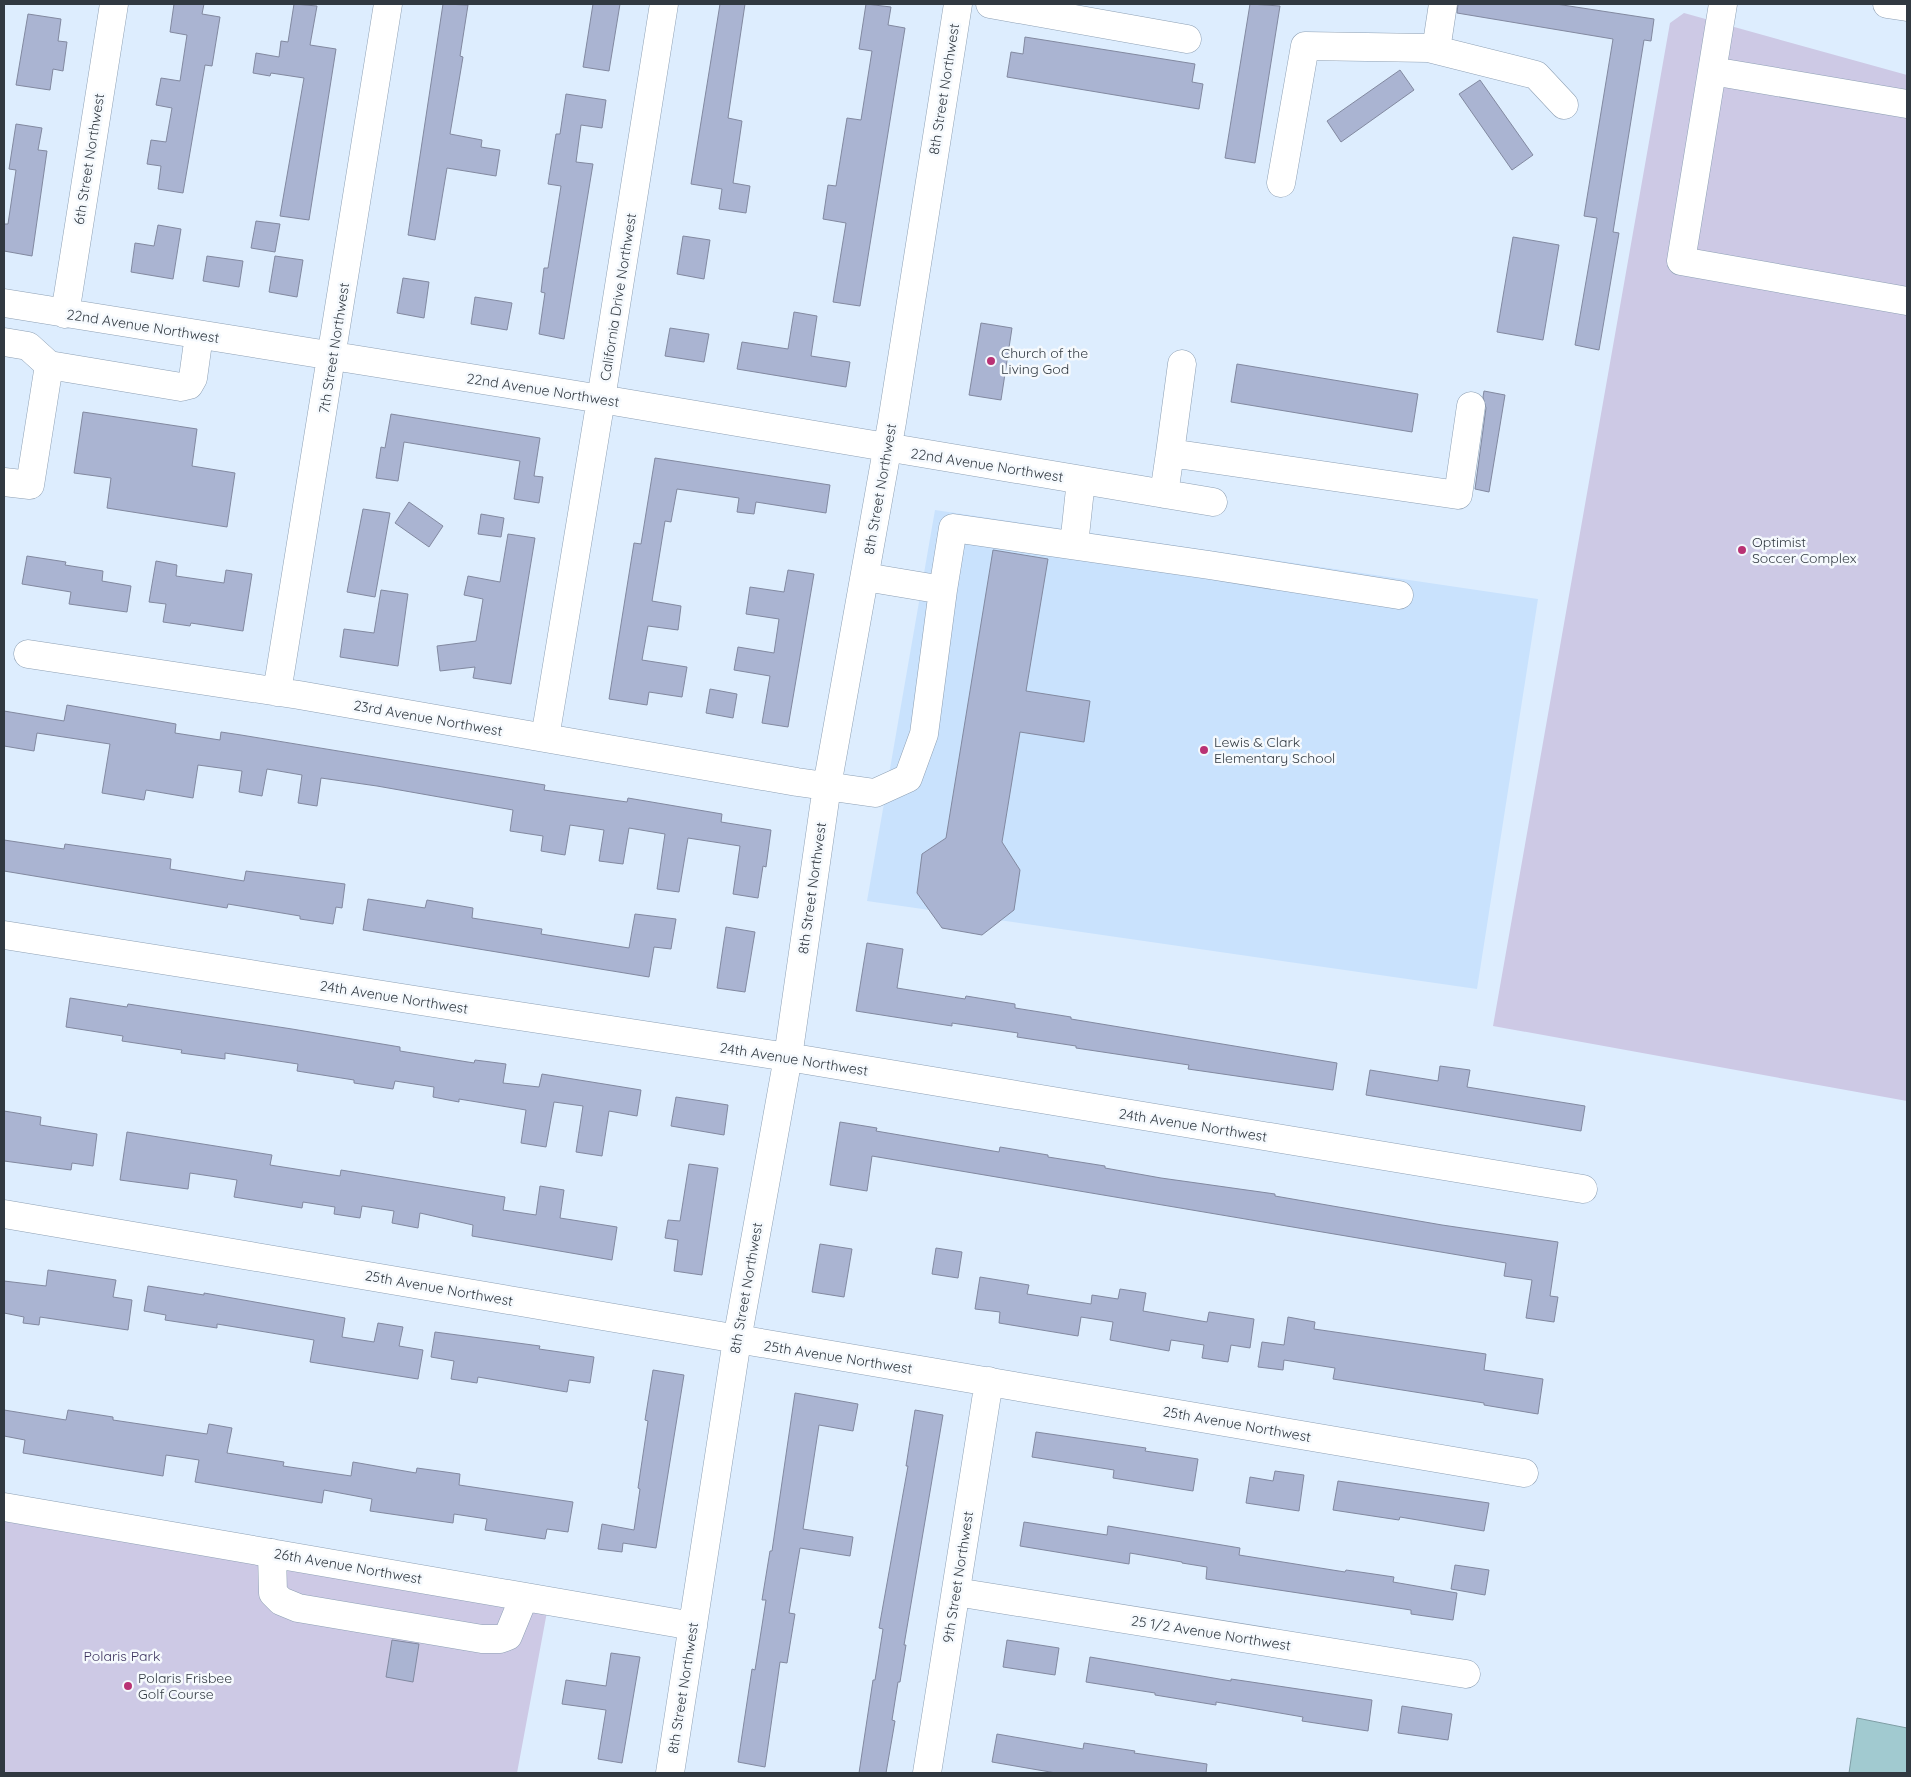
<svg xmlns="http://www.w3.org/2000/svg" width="1911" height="1777" font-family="Quicksand,sans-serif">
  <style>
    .built { fill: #c9e2fd }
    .green { fill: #cdc9e5 }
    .water { fill: #a1cad0; stroke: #7f9ea5 }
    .building { fill: #aab4d2; stroke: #8289a0 }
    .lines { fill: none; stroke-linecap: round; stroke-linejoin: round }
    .minor-casing { stroke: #8ea0b4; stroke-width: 29 }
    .minor { stroke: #fff; stroke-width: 28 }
    .poi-dot { fill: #b93274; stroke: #f5f9fd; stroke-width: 2 }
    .labels { text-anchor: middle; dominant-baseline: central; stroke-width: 5; stroke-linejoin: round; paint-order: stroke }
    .street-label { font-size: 14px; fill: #313941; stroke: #f5f9fd }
    .poi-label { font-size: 14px; fill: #313941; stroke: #f5f9fd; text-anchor: start }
    .park-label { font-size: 14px; fill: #3c325e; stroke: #f5f9fd }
  </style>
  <rect width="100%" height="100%" fill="#ddedfe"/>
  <!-- built -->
  <path class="built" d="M935 510 1538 599 1477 989 867 901Z"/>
  <!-- green -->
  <path class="green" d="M1684 13 1907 75V1101L1493 1026 1670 23Z
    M4 1520 549 1601 517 1773H4Z"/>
  <!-- water -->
  <path class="water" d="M1857 1718 1907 1728V1773H1849Z"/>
  <!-- building -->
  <path class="building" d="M174 4H204L202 14 220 17 212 66 205 65 183 193 158 189 161 166 147 164 151 140 166 142 172 108 156 105 161 78 180 81 187 35 170 32Z
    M294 4 317 6 310 45 336 49 309 220 280 216 304 78 271 73 270 76 253 73 256 53 279 57 281 41 288 42Z
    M443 4 468 5 460 56 463 57 450 134 482 140 481 147 500 150 496 176 447 168 435 240 408 235Z
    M593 4H620L609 71 583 67Z
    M720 4H745L728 118 742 121 733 183 750 186 746 213 719 209 722 189 691 184Z
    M866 4 891 7 888 25 905 28 860 306 833 302 846 223 823 219 828 185 836 186 847 118 861 120 872 51 859 49Z
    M1250 4 1280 6 1255 163 1225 158Z
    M1458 4H1556L1654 19 1651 41 1644 40 1613 232 1619 233 1599 350 1575 345 1597 218 1584 216 1613 39 1457 13Z
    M28 14 61 19 58 41 67 42 63 71 53 69 50 90 16 85Z
    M1025 37 1195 64 1192 82 1203 84 1199 109 1007 77 1011 52 1023 54Z
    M1400 70 1414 90 1341 142 1327 121Z
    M1480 80 1533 155 1512 170 1459 94Z
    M566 94 606 100 602 128 581 125 576 162 593 164 564 339 539 334 545 293 541 292 544 268H548L561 186 548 184 556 134H560Z
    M16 124 42 128 38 150 47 151 32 256 4 251V224H8L16 170 9 169Z
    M256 221 280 224 275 252 251 248Z
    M158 225 181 229 173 279 131 272 135 243 154 246Z
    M683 236 710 240 704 279 677 274Z
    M1513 237 1559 245 1543 340 1497 332Z
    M207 256 243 261 239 287 203 281Z
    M275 256 303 260 297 297 269 292Z
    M403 278 429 282 424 318 397 313Z
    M475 297 512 303 507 330 471 324Z
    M794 312 817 316 811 356 850 362 846 387 737 369 742 342 788 349Z
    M981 323 1012 328 1001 400 969 395Z
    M670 328 709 334 704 362 665 356Z
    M1237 364 1418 394 1412 432 1231 402Z
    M1484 391 1505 395 1489 492 1475 489 1486 408 1483 397Z
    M83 412 197 429 192 466 235 473 227 527 107 508 111 478 74 473Z
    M391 414 540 438 534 476 543 477 539 503 514 499 520 461 404 442 398 481 376 478 381 447 385 448Z
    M655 458 830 485 826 513 756 502 754 514 737 512 739 498 677 489 671 522 665 521 652 601 681 606 678 630 648 626 642 660 687 667 682 697 649 692 647 705 609 699 634 543 641 544Z
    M409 502 443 526 429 547 395 523Z
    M363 509 390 513 375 597 347 592Z
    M481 514 504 518 501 537 478 534Z
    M508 534 535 538 511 684 473 678 475 667 440 671 437 646 476 641 483 599 464 595 468 576 500 582Z
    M993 550 1048 559 1026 691 1090 701 1084 742 1020 732 1002 842 1020 870 1014 910 982 935 942 928 917 893 922 854 946 838Z
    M27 556 66 562 65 565 103 571 102 581 131 586 127 612 69 604 71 592 22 584Z
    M156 561 177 565 176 576 224 583 226 570 252 574 243 631 191 623 190 626 163 622 166 604 149 602Z
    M788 570 814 574 788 727 762 723 770 676 734 670 738 647 774 653 779 619 746 614 750 587 784 592Z
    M381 590 408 594 398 666 340 657 344 629 374 633Z
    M710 689 737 694 733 718 706 713Z
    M67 705 176 724 175 733 220 740 221 732 241 735 545 785 544 790 627 802 628 798 722 814 721 822 771 830 766 867 763 866 758 898 733 894 740 846 688 838 679 892 657 889 665 834 629 828 623 864 599 861 604 830 570 825 565 855 541 851 543 836 510 831 513 810 377 786 321 778 317 806 298 803 302 775 267 769 262 796 239 792 242 771 198 765 193 798 146 790 144 800 102 793 110 744 37 733 34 751 4 746V711L64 721Z
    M4 840 64 849 65 844 171 859 170 869 244 881 246 871 345 884 342 908 336 907 333 924 300 919V916L228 904 227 908 4 871Z
    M368 899 425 908 427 900 473 908 472 918 542 929 541 934 629 948 635 914 676 919 671 949 654 947 649 977 363 930Z
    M726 927 755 932 745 992 717 988Z
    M867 943 903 949 897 988 965 999 966 996 1015 1004V1008L1071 1017V1019L1337 1063 1333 1090 1188 1069 1189 1065 1076 1048V1046L1017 1037 1018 1033 952 1023V1026L856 1011Z
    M70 998 127 1007 128 1004 292 1029 400 1047V1051L474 1063 475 1060 506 1064 503 1083 539 1087 542 1074 641 1090 637 1116 609 1111 602 1156 576 1152 583 1106 554 1102 546 1147 521 1143 526 1110 459 1099V1102L433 1097 434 1087 395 1081 393 1089 354 1083V1080L297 1071 298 1064 225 1053V1059L181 1053 182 1050 122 1041 123 1036 66 1027Z
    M1440 1066 1470 1070 1467 1087 1585 1106 1581 1131 1366 1095 1370 1070 1438 1081Z
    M676 1097 728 1105 724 1135 671 1126Z
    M4 1111 41 1117 40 1125 97 1134 93 1166 72 1163 71 1170 4 1161Z
    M840 1122 877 1128 876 1131 999 1152 1000 1147 1048 1155V1157L1105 1166V1168L1161 1178 1275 1194V1196L1442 1225 1558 1242 1550 1296 1558 1297 1554 1322 1526 1318 1532 1280 1504 1276 1506 1263 872 1156 867 1191 830 1185Z
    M127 1132 272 1155 270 1165 340 1176 341 1170 505 1197 503 1210 536 1215 540 1186 564 1190 560 1218 617 1227 612 1260 472 1236 473 1225 420 1213 418 1228 392 1223 394 1211 362 1206 360 1218 334 1214 335 1207 303 1202 302 1208 234 1197 237 1180 190 1173 188 1189 120 1180Z
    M689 1164 718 1168 702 1275 674 1271 678 1240 665 1238 668 1220 680 1221Z
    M820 1244 852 1249 844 1297 812 1292Z
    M936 1248 962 1252 958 1278 932 1274Z
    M48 1270 116 1280 113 1297 132 1300 128 1330 40 1317 39 1325 23 1323 24 1317 4 1313V1281L46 1286Z
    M980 1277 1029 1285 1027 1294 1091 1304 1092 1295 1118 1299 1120 1289 1146 1293 1143 1311 1207 1322 1209 1312 1254 1319 1250 1348 1231 1345 1228 1362 1202 1358 1204 1345 1171 1340 1169 1351 1110 1340 1113 1322 1081 1317 1078 1336 999 1323 1000 1312 975 1309Z
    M148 1286 204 1295V1293L345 1318 342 1337 374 1342 378 1323 403 1327 399 1346 423 1350 418 1379 310 1362 314 1340 217 1324V1328L165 1320 166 1315 144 1311Z
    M1288 1317 1315 1322 1314 1329 1486 1354 1484 1370 1543 1379 1538 1414 1484 1405V1403L1333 1379 1335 1368 1284 1360 1283 1370 1258 1367 1262 1342 1284 1345Z
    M435 1332 540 1346 539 1349 594 1357 590 1383 569 1380 567 1392 478 1377 477 1383 451 1379 454 1361 431 1357Z
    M653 1370 684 1375 656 1548 623 1543 622 1552 598 1549 602 1524 634 1530 640 1489 638 1488 648 1421 645 1420Z
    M795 1393 858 1404 853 1431 819 1425 803 1529 853 1537 850 1556 800 1548 789 1613 795 1614 787 1663 780 1662 765 1767 738 1762 752 1669 755 1670 766 1600H762L770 1551H772Z
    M4 1410 66 1420 68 1410 113 1417V1420L207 1434 209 1424 232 1428 227 1453 284 1462 283 1466 351 1476 353 1462 416 1473 417 1468 460 1474 459 1485 573 1502 568 1532 547 1529 545 1539 485 1530 487 1519 454 1514 453 1523 370 1511 372 1499 324 1490 322 1503 195 1482 199 1460 166 1455 163 1476 23 1453 25 1440 4 1436Z
    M915 1410 943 1415 904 1645H906L900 1682H898L892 1720 895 1721 886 1773H859L873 1680H875L883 1629 879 1628 908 1466H906Z
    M1036 1432 1146 1448 1145 1451 1198 1459 1193 1491 1113 1478 1114 1470 1032 1457Z
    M1275 1471 1304 1475 1299 1511 1246 1503 1250 1477 1273 1481Z
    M1338 1481 1489 1503 1484 1531 1400 1517 1399 1520 1333 1510Z
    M1024 1522 1107 1535 1108 1526 1240 1548 1239 1555 1345 1572 1346 1570 1394 1577 1393 1582 1457 1593 1453 1620 1411 1614V1610L1206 1579 1207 1567 1182 1563V1562L1130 1553 1129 1564 1020 1546Z
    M1455 1565 1489 1570 1485 1595 1451 1589Z
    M392 1640 419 1644 413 1682 386 1677Z
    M1007 1640 1059 1648 1055 1675 1003 1667Z
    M611 1653 640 1657 622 1763 598 1759 606 1710 562 1704 566 1680 606 1686Z
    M1090 1657 1231 1681V1679L1372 1700 1368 1731 1302 1721 1303 1717 1216 1702V1705L1155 1695V1693L1086 1682Z
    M1402 1706 1452 1714 1448 1740 1398 1733Z
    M997 1734 1083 1749 1084 1743 1135 1751 1134 1753 1207 1764 1206 1773H1056L992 1762Z"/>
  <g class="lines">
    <defs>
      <path id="minor" d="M990 4 1187 39
        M1723 4 1681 261 1907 301
        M1887 4 1907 7
        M1436 50 1443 4
        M1712 71 1907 104
        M1281 183 1305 46 1428 48 1536 75 1564 105
        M4 303 601 399 1213 502
        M65 314 114 4
        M4 342 28 346 49 365 181 387 189 385 193 378 199 335
        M1170 453 1182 364
        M4 482 30 485 49 365
        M1164 494 1170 453 1458 495 1471 406
        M1074 545 1081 480
        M943 590 953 528 1209 565 1399 595
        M28 654 299 695 797 782 875 793 908 778 924 734 943 590 865 577
        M277 692 388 4
        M545 738 601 399 664 4
        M4 935 459 1007 788 1057 1583 1189
        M4 1214 1524 1473
        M4 1507 693 1626
        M272 1553 273 1593 281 1601 298 1608 482 1639H500L508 1636 524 1597
        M956 1592 1466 1674
        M670 1773 737 1340 788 1057 827 786 892 422 958 4
        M927 1773 989 1381"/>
    </defs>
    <!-- minor casing -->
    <use href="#minor" class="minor-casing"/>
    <!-- minor -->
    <use href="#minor" class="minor"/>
  </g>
  <!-- markers -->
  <g class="poi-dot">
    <circle cx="991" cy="361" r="5"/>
    <circle cx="1742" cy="550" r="5"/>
    <circle cx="1204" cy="750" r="5"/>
    <circle cx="128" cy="1686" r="5"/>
  </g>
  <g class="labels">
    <!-- street labels -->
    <g class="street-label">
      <text transform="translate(944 89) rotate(-81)">8th Street Northwest</text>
      <text transform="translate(89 159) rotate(-81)">6th Street Northwest</text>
      <text transform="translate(618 297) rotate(-81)">California Drive Northwest</text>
      <text transform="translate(143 326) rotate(9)">22nd Avenue Northwest</text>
      <text transform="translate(334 348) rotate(-81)">7th Street Northwest</text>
      <text transform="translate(543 390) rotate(9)">22nd Avenue Northwest</text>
      <text transform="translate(987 465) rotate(9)">22nd Avenue Northwest</text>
      <text transform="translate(880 489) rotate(-80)">8th Street Northwest</text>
      <text transform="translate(428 718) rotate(10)">23rd Avenue Northwest</text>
      <text transform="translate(812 888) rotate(-82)">8th Street Northwest</text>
      <text transform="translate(394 997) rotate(9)">24th Avenue Northwest</text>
      <text transform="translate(794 1059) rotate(9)">24th Avenue Northwest</text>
      <text transform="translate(1193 1125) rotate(9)">24th Avenue Northwest</text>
      <text transform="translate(439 1288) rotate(10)">25th Avenue Northwest</text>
      <text transform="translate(746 1288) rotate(-80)">8th Street Northwest</text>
      <text transform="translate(838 1357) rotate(9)">25th Avenue Northwest</text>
      <text transform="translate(1237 1424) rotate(10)">25th Avenue Northwest</text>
      <text transform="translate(348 1566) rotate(10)">26th Avenue Northwest</text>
      <text transform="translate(958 1577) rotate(-81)">9th Street Northwest</text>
      <text transform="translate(1211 1633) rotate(9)">25 1/2 Avenue Northwest</text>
      <text transform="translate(683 1688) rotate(-81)">8th Street Northwest</text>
    </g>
    <!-- poi labels -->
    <g class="poi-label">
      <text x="1001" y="353">Church of the<tspan x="1001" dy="16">Living God</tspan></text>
      <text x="1752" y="542">Optimist<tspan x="1752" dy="16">Soccer Complex</tspan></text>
      <text x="1214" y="742">Lewis &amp; Clark<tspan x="1214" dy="16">Elementary School</tspan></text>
      <text x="138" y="1678">Polaris Frisbee<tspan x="138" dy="16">Golf Course</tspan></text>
    </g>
    <!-- park labels -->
    <g class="park-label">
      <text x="122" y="1656">Polaris Park</text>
    </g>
  </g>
  <!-- border -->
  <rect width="1911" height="1777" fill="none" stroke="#313941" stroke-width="10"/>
</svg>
